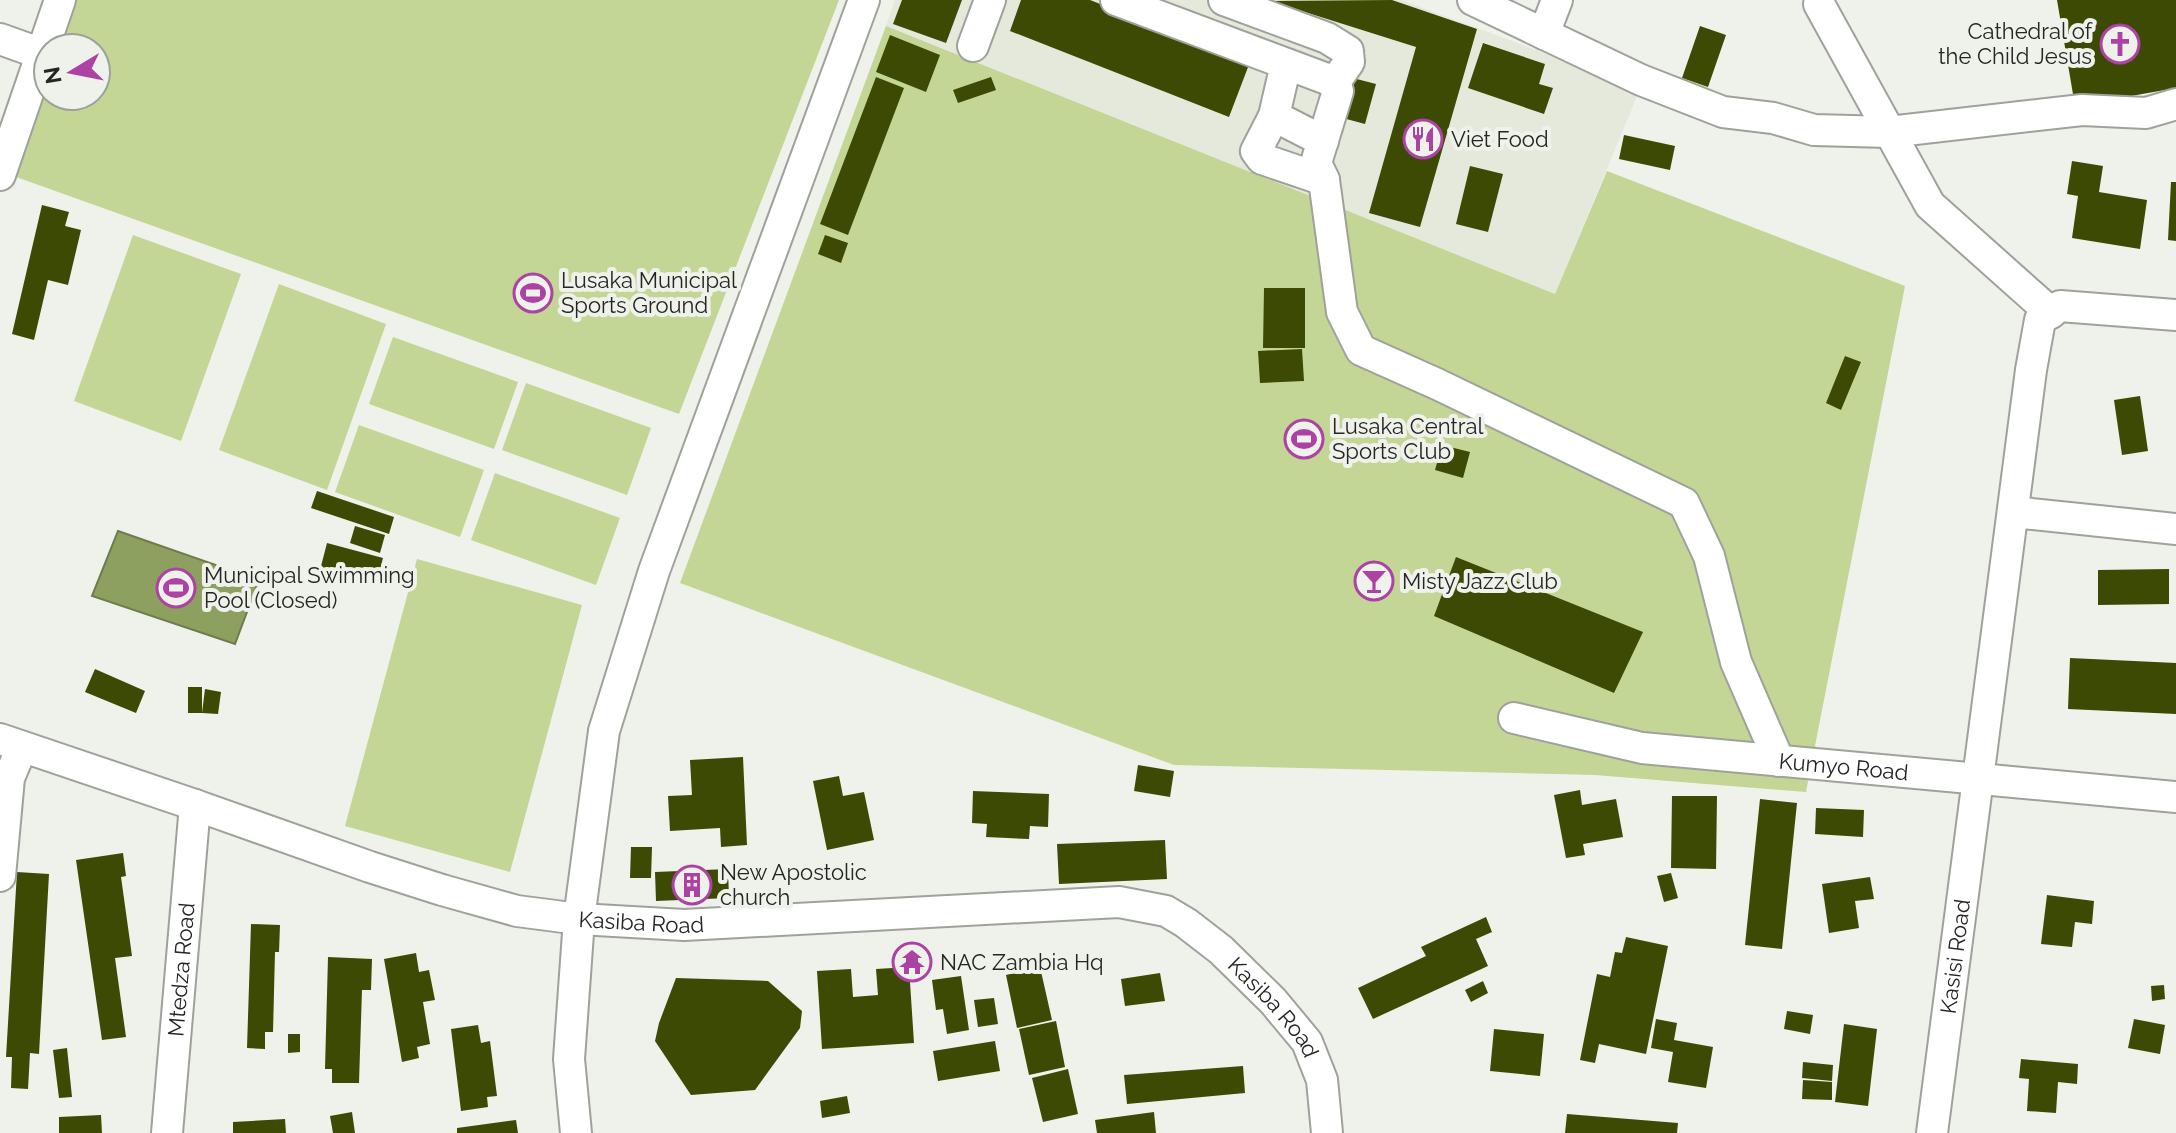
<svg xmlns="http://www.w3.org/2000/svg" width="2176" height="1133" font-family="Raleway,sans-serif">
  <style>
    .built { fill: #e4e9db }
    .green { fill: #c3d695 }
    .water { fill: #8ea05f; stroke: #6e7b4d; stroke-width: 2 }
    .building { fill: #3c4a03 }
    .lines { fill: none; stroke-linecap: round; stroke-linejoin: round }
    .minor-casing { stroke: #9fa19b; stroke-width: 34 }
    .minor { stroke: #fff; stroke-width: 30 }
    .labels { text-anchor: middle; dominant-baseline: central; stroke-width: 8; stroke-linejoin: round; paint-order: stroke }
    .poi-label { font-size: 22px; fill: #252623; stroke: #eff1eb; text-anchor: start }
    .street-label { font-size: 22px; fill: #252623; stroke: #eff1eb }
  </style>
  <rect width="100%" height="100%" fill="#eff1eb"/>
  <!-- built -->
  <path class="built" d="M895 0H1402L1640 89 1555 294 886 26Z"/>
  <!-- green -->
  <path class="green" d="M67 0H839L679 414 5 173 48 54V96H96V48H50Z
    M886 26 1555 294 1607 171 1905 286 1806 792 1595 775 1174 765 680 583Z
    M133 235 241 274 181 441 74 401Z
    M279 284 386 324 327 490 219 450Z
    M393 337 518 382 494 449 369 404Z
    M526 383 651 428 627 495 502 450Z
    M359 425 484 470 460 537 335 492Z
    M495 473 620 518 596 585 471 540Z
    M417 559 582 605 510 872 345 826Z"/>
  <!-- water -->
  <path class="water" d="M118 531 259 580 235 644 92 596Z"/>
  <!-- building -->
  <path class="building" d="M902 0H962L946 43 893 24Z
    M1021 0H1090L1250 62 1229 117 1010 31Z
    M1392 0 1477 29 1420 227 1369 213 1416 47 1270 1Z
    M2057 0H2176V88L2075 106Z
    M1700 26 1726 35 1708 87 1682 78Z
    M890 35 940 55 926 92 876 72Z
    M1483 43 1545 64 1539 84 1553 88 1544 114 1468 88Z
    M876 77 904 88 848 235 820 224Z
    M991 77 996 90 958 103 953 90Z
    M1349 77 1376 84 1365 124 1339 117Z
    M1624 135 1675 146 1670 170 1619 159Z
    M2072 161 2103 166 2099 192 2147 200 2140 249 2072 238 2078 196 2067 194Z
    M1470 166 1503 174 1488 232 1456 224Z
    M2171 182H2176V241L2168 240Z
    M42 205 69 212 65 226 81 230 68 285 48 280 34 340 12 334Z
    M825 235 848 243 841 263 818 254Z
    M1264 288H1305V348H1263Z
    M1302 349 1304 381 1260 383 1258 351Z
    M1845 356 1861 362 1841 410 1826 403Z
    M2140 396 2148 451 2122 455 2114 400Z
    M1442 445 1470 452 1463 478 1435 470Z
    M317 491 394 517 389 534 311 508Z
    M355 526 385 535 380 553 350 543Z
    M327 543 383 558 376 585 320 570Z
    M1456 557 1643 632 1614 693 1434 616Z
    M2169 569V604L2098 605V570Z
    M2070 658 2176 663V714L2068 709Z
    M95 669 145 691 136 713 85 692Z
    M188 687H202V713H188Z
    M205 689 221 692 218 714 202 713Z
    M743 757 747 845 721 847 720 828 670 831 668 796 692 795 690 760Z
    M1138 765 1174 771 1170 797 1134 791Z
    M839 776 843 796 864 792 874 840 827 850 813 781Z
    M1580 790 1582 805 1616 799 1623 837 1583 844 1585 855 1566 858 1554 795Z
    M973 791 1049 794 1048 827 1030 826 1029 839 986 837 987 824 972 823Z
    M1672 796H1717L1716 869 1671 868Z
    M1760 799 1797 803 1782 949 1745 945Z
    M1816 808 1864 810 1863 837 1815 834Z
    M1165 840 1167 879 1059 884 1057 844Z
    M631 847H652L651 878H630Z
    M123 853 126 876 121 877 132 956 115 958 126 1037 102 1040 76 860Z
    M728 869 729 898 656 901 655 872Z
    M17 872 49 874 39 1054 30 1053 28 1089 11 1088 12 1057H6Z
    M1671 873 1678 898 1664 902 1657 876Z
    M1870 877 1874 899 1855 901 1859 928 1829 933 1822 884Z
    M2047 895 2094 901 2092 924 2075 922 2072 947 2041 944Z
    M1486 917 1492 932 1476 939 1488 966 1373 1019 1358 988 1426 956 1421 947Z
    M251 924 280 925 279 952H275L273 1032H265V1049L247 1048Z
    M1626 937 1668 946 1646 1054 1599 1044 1595 1063 1580 1060 1597 974 1610 977 1615 952 1622 953Z
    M416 953 419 972 429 970 435 1000 423 1002 430 1044 417 1047 419 1058 402 1062 384 959Z
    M328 957 372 959 371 990H362L359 1083H332V1069H325Z
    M909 967 914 1043 822 1049 817 971 851 969 853 997 878 995 876 969Z
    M1040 967 1052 1020 1017 1028 1006 975Z
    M1160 973 1165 1001 1125 1006 1121 979Z
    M961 976 969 1030 947 1034 943 1009 936 1010 932 980Z
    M676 978 768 981 802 1011 800 1028 755 1090 691 1095 655 1041 659 1023Z
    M1483 981 1488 993 1471 1002 1465 990Z
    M2164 985 2165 999 2152 1001 2151 986Z
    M994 998 998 1024 978 1027 974 1000Z
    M1787 1011 1813 1015 1810 1034 1784 1029Z
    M1656 1019 1677 1023 1674 1040 1713 1047 1706 1088 1668 1082 1673 1052 1651 1048Z
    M2134 1019 2165 1025 2160 1054 2128 1048Z
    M1056 1021 1065 1067 1029 1075 1019 1029Z
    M1844 1024 1877 1029 1868 1106 1835 1102Z
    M478 1025 481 1043 490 1041 497 1096 487 1097 488 1107 461 1111 451 1029Z
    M1494 1029 1544 1034 1540 1076 1490 1071Z
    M288 1034H300V1052L288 1053Z
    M995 1041 1000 1071 938 1081 933 1051Z
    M67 1048 72 1097 59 1098 53 1050Z
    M2021 1059 2078 1064 2077 1084 2058 1082 2056 1113 2027 1111 2029 1079 2019 1078Z
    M1803 1062 1833 1065 1832 1081 1802 1078Z
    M1243 1066 1245 1093 1127 1104 1124 1075Z
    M1068 1069 1078 1114 1043 1122 1032 1078Z
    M1803 1080 1832 1082V1100L1802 1099Z
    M847 1096 850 1113 822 1118 820 1101Z
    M352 1112 355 1133H333L330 1116Z
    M1154 1112 1156 1133H1097L1095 1120Z
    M1567 1114 1678 1123 1677 1133H1565Z
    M101 1115 102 1133H59V1117Z
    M285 1119 286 1133H233V1122Z
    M516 1120 518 1133H457V1128Z"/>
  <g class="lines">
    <defs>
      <g id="minor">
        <path d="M1116 0 1335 82 1349 62 1348 51 1327 38 1224 0"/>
        <path d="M1473 0 1641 80 1723 112 1773 118 1814 130 1889 132 2082 110 2146 113 2176 104"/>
        <path d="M1819 4 1930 205 2051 313"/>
        <path d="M1544 34 1557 0"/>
        <path d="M0 39 42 54"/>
        <path d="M973 46 990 0"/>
        <path d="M1286 64 1274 116 1323 141"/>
        <path d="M1335 82 1338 91 1316 163 1324 180 1342 312 1361 350 1437 384 1684 503 1709 556 1736 662 1779 761"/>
        <path d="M1274 116 1256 151 1262 159 1324 180"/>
        <path d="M0 175 60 0"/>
        <path d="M2013 512 2176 529"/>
        <path id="s1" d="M1514 718 1642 748 2176 797"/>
        <path id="s2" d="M0 739 195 805 370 867 442 890 517 911 579 919 684 925 1119 902 1166 911 1186 923 1221 950 1273 1001 1307 1042 1322 1080 1327 1133"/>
        <path d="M0 876 9 778 22 747"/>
        <path id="s3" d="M167 1133 195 805"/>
        <path d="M576 1133 569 1059 579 919 604 731 654 571 864 0"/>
        <path id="s4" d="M1932 1133 2031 370 2040 320 2060 306 2176 315"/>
      </g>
    </defs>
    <!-- minor casing -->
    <use href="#minor" class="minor-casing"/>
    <!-- minor -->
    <use href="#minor" class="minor"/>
  </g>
  <!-- icons -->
  <defs>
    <symbol id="church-ring" viewBox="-11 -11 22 22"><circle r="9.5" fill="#eff1eb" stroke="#ac42a3" stroke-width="1.5"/><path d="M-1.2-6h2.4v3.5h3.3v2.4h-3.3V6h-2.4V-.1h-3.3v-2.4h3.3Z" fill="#ac42a3"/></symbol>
    <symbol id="restaurant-ring" viewBox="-11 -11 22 22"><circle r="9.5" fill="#eff1eb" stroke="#ac42a3" stroke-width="1.5"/><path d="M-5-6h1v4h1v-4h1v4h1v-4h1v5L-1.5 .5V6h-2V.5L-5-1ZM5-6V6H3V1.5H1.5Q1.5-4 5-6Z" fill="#ac42a3"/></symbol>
    <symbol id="stadium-ring" viewBox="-11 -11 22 22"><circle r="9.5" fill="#eff1eb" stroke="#ac42a3" stroke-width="1.5"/><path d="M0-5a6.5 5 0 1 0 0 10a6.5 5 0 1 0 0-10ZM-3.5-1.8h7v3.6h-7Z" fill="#ac42a3"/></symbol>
    <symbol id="bar-ring" viewBox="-11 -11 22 22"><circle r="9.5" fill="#eff1eb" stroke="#ac42a3" stroke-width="1.5"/><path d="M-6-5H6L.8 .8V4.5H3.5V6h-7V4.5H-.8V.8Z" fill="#ac42a3"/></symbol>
    <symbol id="building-ring" viewBox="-11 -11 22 22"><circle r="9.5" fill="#eff1eb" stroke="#ac42a3" stroke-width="1.5"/><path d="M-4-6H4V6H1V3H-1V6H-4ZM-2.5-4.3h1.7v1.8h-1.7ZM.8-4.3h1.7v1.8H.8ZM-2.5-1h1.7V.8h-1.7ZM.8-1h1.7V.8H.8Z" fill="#ac42a3"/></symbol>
    <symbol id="temple-ring" viewBox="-11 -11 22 22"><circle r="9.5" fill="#eff1eb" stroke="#ac42a3" stroke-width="1.5"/><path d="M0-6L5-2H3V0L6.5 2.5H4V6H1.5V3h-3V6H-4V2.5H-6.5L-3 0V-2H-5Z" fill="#ac42a3"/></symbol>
  </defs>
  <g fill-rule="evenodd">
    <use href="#church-ring" x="2098" y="22" width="44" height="44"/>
    <use href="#restaurant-ring" x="1401" y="117" width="44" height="44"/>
    <use href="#stadium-ring" x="511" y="271" width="44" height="44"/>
    <use href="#stadium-ring" x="1282" y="417" width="44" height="44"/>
    <use href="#bar-ring" x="1352" y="559" width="44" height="44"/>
    <use href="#stadium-ring" x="154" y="566" width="44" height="44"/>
    <use href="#building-ring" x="670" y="863" width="44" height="44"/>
    <use href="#temple-ring" x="890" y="940" width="44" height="44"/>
  </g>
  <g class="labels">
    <!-- poi labels -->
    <g class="poi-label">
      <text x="2092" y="31" text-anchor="end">Cathedral of<tspan x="2092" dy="25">the Child Jesus</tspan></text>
      <text x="1451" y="139">Viet Food</text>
      <text x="561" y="280">Lusaka Municipal<tspan x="561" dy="25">Sports Ground</tspan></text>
      <text x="1332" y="426">Lusaka Central<tspan x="1332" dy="25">Sports Club</tspan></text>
      <text x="204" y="575">Municipal Swimming<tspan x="204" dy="25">Pool (Closed)</tspan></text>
      <text x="1402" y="581">Misty Jazz Club</text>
      <text x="720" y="872">New Apostolic<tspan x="720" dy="25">church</tspan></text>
      <text x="940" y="962">NAC Zambia Hq</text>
    </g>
    <!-- street labels -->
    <g class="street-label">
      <text stroke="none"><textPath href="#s1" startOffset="334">Kumyo Road</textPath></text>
      <text stroke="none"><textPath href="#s2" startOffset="670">Kasiba Road</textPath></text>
      <text stroke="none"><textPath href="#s4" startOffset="178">Kasisi Road</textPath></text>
      <text stroke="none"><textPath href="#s3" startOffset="164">Mtedza Road</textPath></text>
      <text stroke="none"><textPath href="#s2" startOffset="1342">Kasiba Road</textPath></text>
    </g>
  </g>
  <!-- north arrow -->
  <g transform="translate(72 72) rotate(260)"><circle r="38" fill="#eff1eb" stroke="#9ea09b" stroke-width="2"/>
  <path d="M0-6L14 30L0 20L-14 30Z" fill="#ac42a3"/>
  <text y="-12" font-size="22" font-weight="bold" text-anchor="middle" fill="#252623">N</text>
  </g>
</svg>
